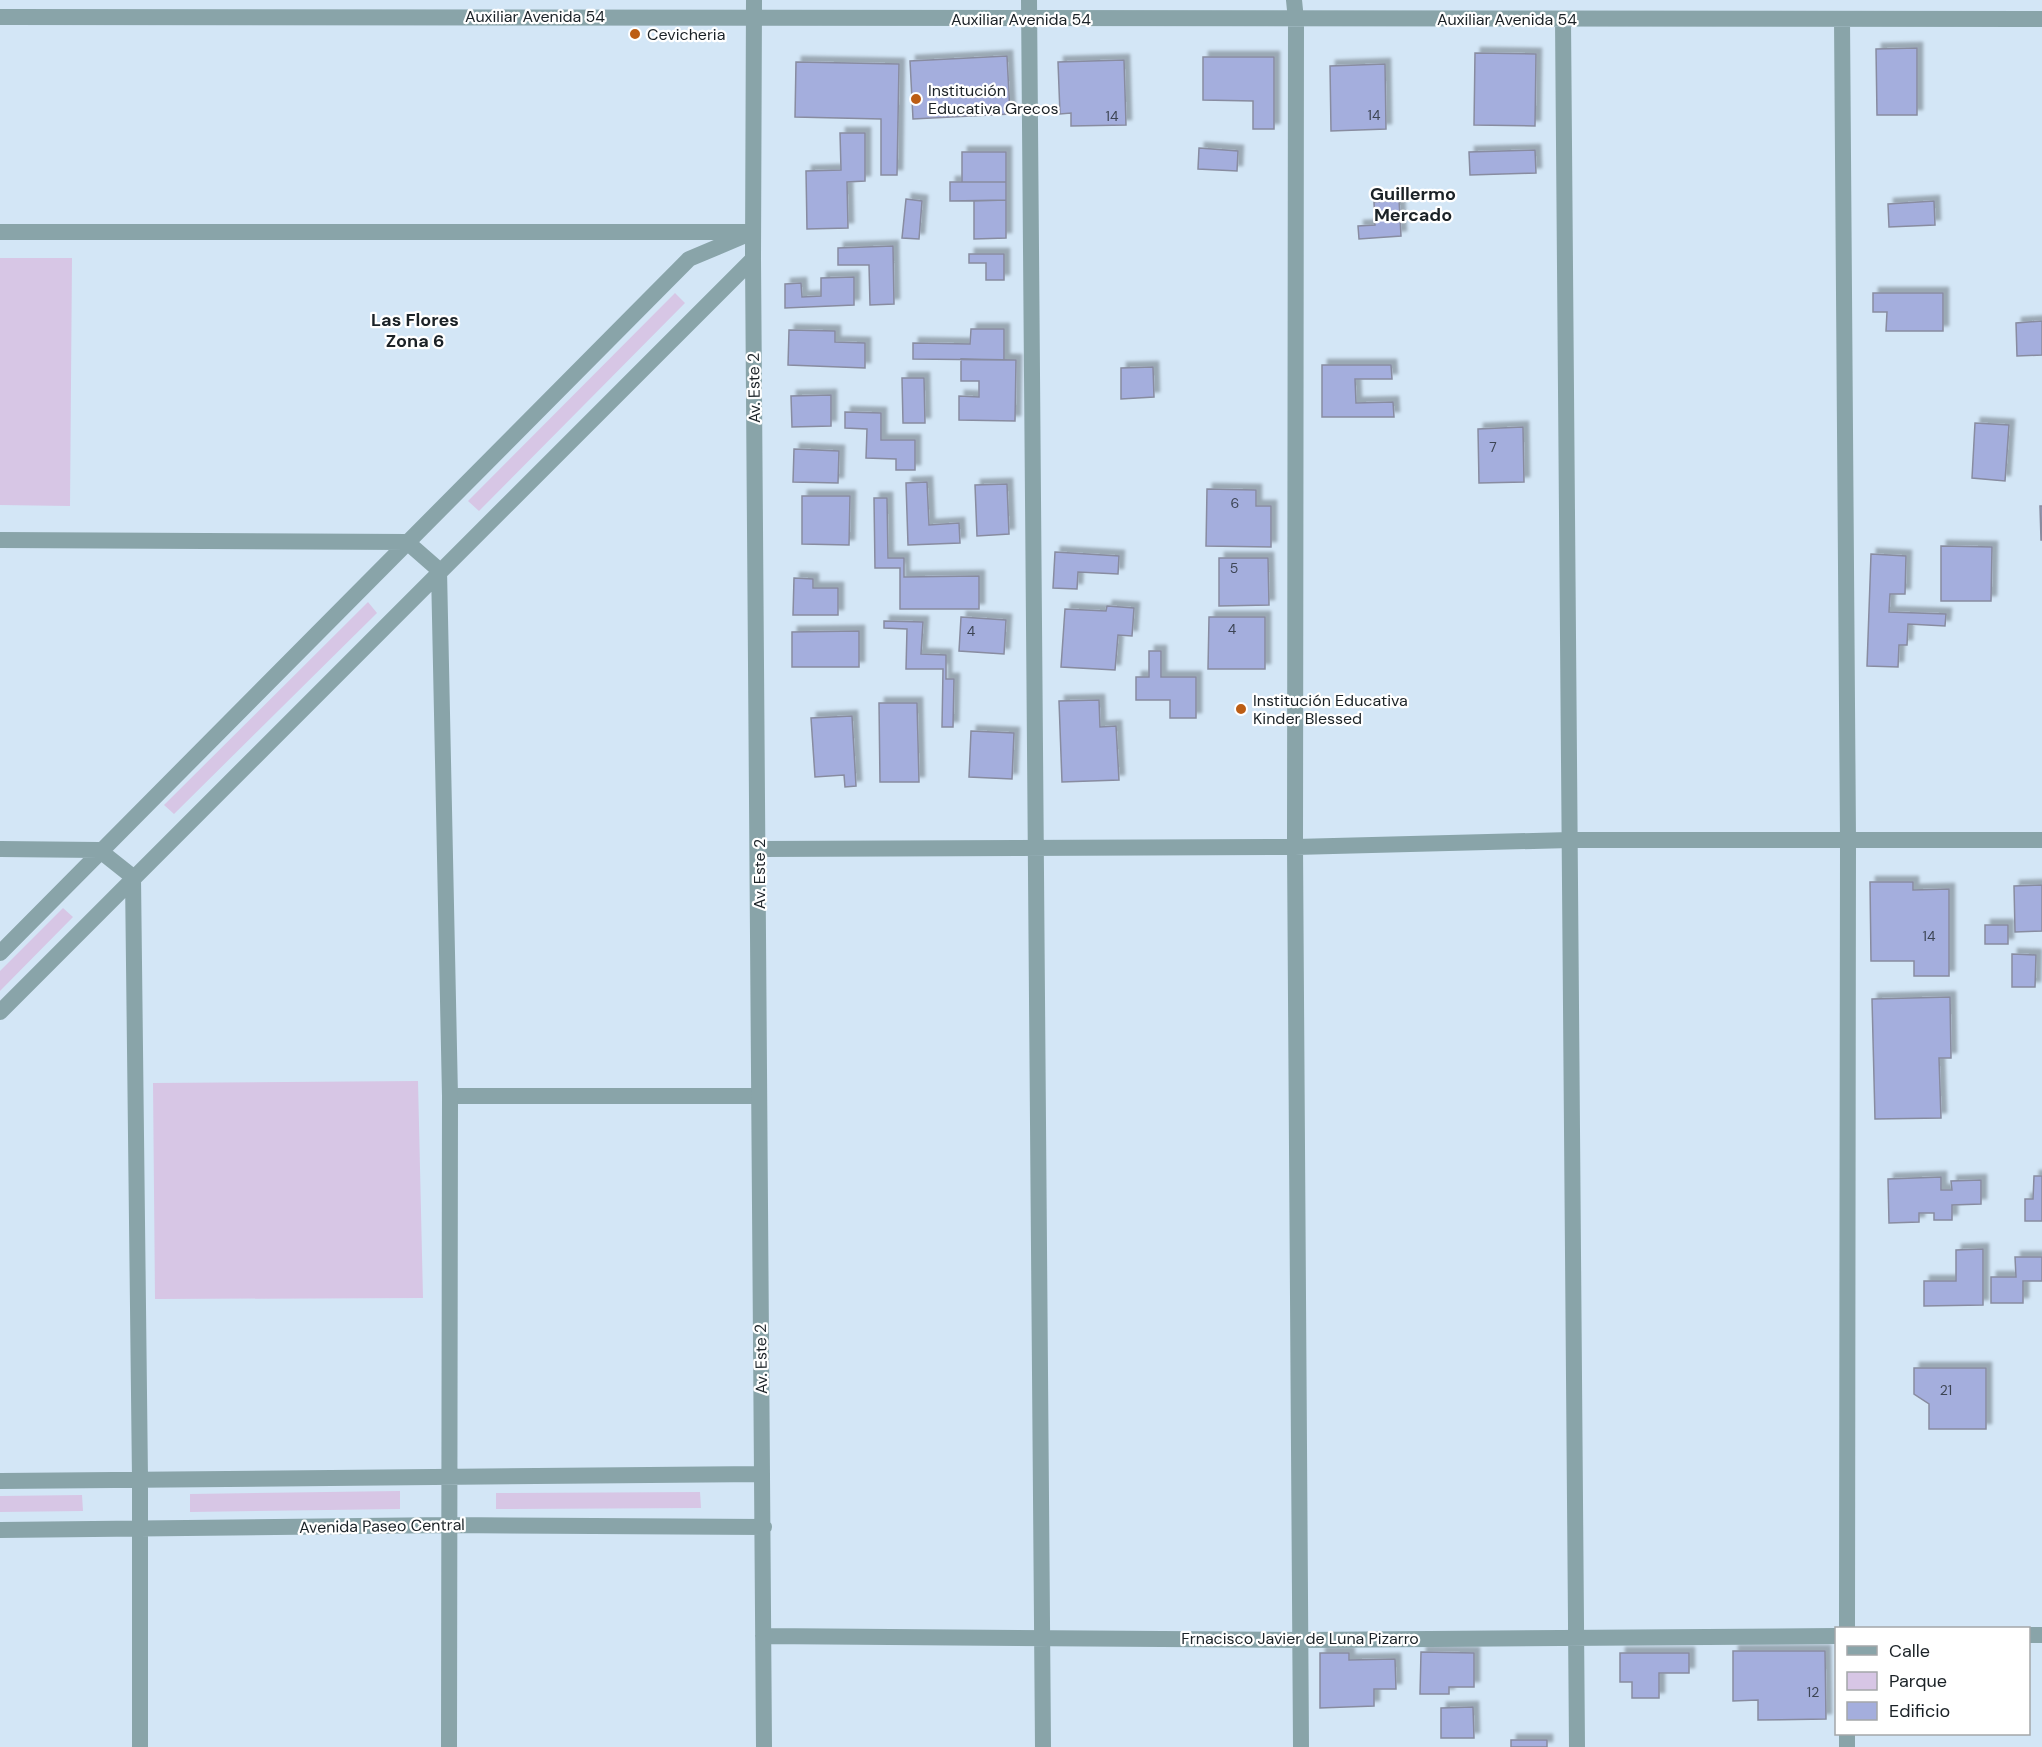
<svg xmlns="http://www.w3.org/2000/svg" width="2042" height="1747" font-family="'DM Sans',sans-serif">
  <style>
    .green { fill: #d7c6e5 }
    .building { fill: #a4aedd; stroke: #888ca0; stroke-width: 1.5; filter: url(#shadow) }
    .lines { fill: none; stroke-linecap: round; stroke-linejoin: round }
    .service { stroke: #89a4a9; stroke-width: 16 }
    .minor { stroke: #89a4a9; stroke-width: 16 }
    .poi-dot { fill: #bc5d14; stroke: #fff; stroke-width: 2 }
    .labels { text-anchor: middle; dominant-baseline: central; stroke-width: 4.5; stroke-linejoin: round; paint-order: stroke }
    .number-label { font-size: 14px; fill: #3d4554 }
    .street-label { font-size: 16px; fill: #1b2227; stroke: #fff }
    .poi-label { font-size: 16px; fill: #1b2227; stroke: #fff; text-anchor: start }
    .neighbourhood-label { font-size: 18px; font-weight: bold; fill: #1b2227; stroke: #fff }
  </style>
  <defs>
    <filter id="shadow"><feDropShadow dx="5.5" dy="-5.5" stdDeviation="1.5" flood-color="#0004"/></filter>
  </defs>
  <rect width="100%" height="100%" fill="#d3e6f6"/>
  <!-- green -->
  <path class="green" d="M0 258H72L70 506 0 505Z
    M675 293 685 303 479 511 468 501Z
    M368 602 377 613 174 814 164 805Z
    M63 908 73 917 0 991V971Z
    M418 1081 423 1298 155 1299 153 1083Z
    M400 1491V1509L190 1512V1494Z
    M700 1492 701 1508 496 1509V1493Z
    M82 1495 83 1511 0 1512V1496Z"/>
  <!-- building -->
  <path class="building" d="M1917 48V115H1877L1876 49Z
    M1475 53 1536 54 1535 126 1474 125Z
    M1007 56 1010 114 913 119 910 61Z
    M1203 57H1274V129H1253V101L1203 100Z
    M1124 60 1126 125 1071 126V113L1060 114 1058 62Z
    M796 62 899 64 897 175H881V119L795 117Z
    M1385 64 1386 129 1331 131 1330 66Z
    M840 133H865V181L847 182 848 228 807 229 806 171 841 170Z
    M1199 148 1238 151 1237 171 1198 169Z
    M1535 150 1536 173 1470 175 1469 152Z
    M962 152H1006V182H962Z
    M950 182H1006V200L950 201Z
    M906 199 922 201 919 239 902 238Z
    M1006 200V238L974 239V201Z
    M1399 200 1401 236 1359 239 1358 226 1375 225 1374 202Z
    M1934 201 1935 225 1889 227 1888 204Z
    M893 246 894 304 870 305 869 265H838V248Z
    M969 254H1004V280H986V263H969Z
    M854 277V305L785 308V284L801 283 802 297 821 296V278Z
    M1873 293H1943V331H1886L1887 312H1873Z
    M2042 321V355L2017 356 2016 323Z
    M971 329H1004V360L913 359V343L970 344Z
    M789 330 835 331V342L865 343V368L788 365Z
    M961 359 1016 360 1015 421 959 420V396L979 397V381H961Z
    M1322 365H1391L1392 379H1355L1356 403 1393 402 1394 417H1322Z
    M1153 367 1154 397 1121 399V368Z
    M902 378H924L925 423H903Z
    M831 395V426L792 427 791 396Z
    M845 412 881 413V440H915V470H896V459L866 458 867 429 845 428Z
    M1975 423 2009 425 2005 481 1972 478Z
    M1523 427 1524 482 1479 483 1478 429Z
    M794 449 839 451 838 483 793 482Z
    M927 482 929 525 959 523 960 543 908 545 906 483Z
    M1007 484 1009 534 977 536 975 485Z
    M1207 489 1256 490V506H1271V547L1206 546Z
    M802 496H850L849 545 802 544Z
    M874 498H887L888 558H904V577L979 576V609H900V568H875Z
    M2040 506H2042V540H2041Z
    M1941 546 1992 547 1991 601H1941Z
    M1055 552 1119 556 1118 574 1078 572 1077 589 1053 588Z
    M1871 554 1906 556 1905 594H1890L1889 612 1946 614 1945 626 1908 624 1907 645H1899L1898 667 1867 666Z
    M1219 558H1268L1269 605 1219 606Z
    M794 578 813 579V588H838V615H793Z
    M1107 606 1134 608 1132 636 1118 635 1115 670 1061 667 1065 609 1106 611Z
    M961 617 1006 620 1004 654 959 651Z
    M1209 617H1265V669H1208Z
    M884 621 923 622 921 654 946 655V679H954L953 727H942L943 669H906L907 629 884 628Z
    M859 631V667H792V632Z
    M1149 651H1161V677H1196V718H1170V700H1136V677H1149Z
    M1099 700 1100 727 1116 726 1119 780 1062 782 1059 701Z
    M879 703H917L919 782H880Z
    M852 716 856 786 845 787 844 775 815 777 811 718Z
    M971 731 1014 733 1012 779 969 777Z
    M1870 882H1913V890L1949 889V976H1914V961H1871Z
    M2042 885V931L2015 932 2014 886Z
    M1985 925H2008V944H1985Z
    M2012 954 2036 955 2035 987H2012Z
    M1950 997 1951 1058H1939L1941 1118 1875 1119 1872 999Z
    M2034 1176H2042V1221H2025V1199H2033Z
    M1941 1177V1190H1952L1951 1181 1981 1180V1204L1952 1205V1220H1934V1213H1919V1222L1889 1223 1888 1179Z
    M1983 1249V1305L1924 1306V1281H1956V1250Z
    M2015 1257H2042V1281H2023V1303H1991V1277H2016Z
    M1914 1368H1986V1429H1929V1404L1914 1394Z
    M1733 1651H1825L1826 1719 1758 1720V1700L1733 1701Z
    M1421 1652 1474 1653V1687H1449V1694H1420Z
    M1320 1653H1349V1660L1395 1659 1396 1689H1374V1706L1320 1708Z
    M1620 1653H1689V1673H1659V1698H1632V1682H1620Z
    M1473 1707 1474 1738H1441V1708Z
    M1511 1740H1547V1747H1511Z"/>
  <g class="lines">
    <!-- service -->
    <path class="service" d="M450 1096H758"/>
    <!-- minor -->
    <path class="minor" d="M754 0 753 259 764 1747
      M1029 0 1043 1747
      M1294 0 1296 20 1295 847 1301 1747
      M0 17 2042 19
      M1842 19 1848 840 1847 1628
      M1563 20 1577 1747
      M0 232H746
      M0 540 407 542 439 570 450 1096 449 1747
      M0 849 99 850 133 877 140 1479V1747
      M759 849 1295 847 1570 840H2042
      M0 953 689 259 753 232
      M0 1012 753 259
      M0 1481 762 1474
      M0 1530 448 1525 764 1527
      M2028 1635H2042
      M763 1636 1301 1640 1836 1636
      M1847 1734V1747"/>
  </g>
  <!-- markers -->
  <g class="poi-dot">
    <circle cx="635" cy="34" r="6"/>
    <circle cx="916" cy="99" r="6"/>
    <circle cx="1241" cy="709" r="6"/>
  </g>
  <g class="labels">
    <!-- number labels -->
    <g class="number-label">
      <text x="1374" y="115">14</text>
      <text x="1112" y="116">14</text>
      <text x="1493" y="447">7</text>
      <text x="1235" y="503">6</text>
      <text x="1234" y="568">5</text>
      <text x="1232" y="629">4</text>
      <text x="971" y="631">4</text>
      <text x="1929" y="936">14</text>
      <text x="1946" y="1390">21</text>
      <text x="1813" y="1692">12</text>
    </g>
    <!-- street labels -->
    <g class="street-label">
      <text x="535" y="16">Auxiliar Avenida 54</text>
      <text x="1021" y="19">Auxiliar Avenida 54</text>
      <text x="1507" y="19">Auxiliar Avenida 54</text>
      <text transform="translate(754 388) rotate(-91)">Av. Este 2</text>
      <text transform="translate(759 874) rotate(-90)">Av. Este 2</text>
      <text transform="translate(761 1359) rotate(-91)">Av. Este 2</text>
      <text transform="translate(382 1526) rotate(-1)">Avenida Paseo Central</text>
      <text x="1300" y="1638">Frnacisco Javier de Luna Pizarro</text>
    </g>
    <!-- poi labels -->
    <g class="poi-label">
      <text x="647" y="34">Cevicheria</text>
      <text x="928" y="90">Institución<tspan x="928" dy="18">Educativa Grecos</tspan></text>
      <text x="1253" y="700">Institución Educativa<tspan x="1253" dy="18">Kinder Blessed</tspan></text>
    </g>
    <!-- neighbourhood labels -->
    <g class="neighbourhood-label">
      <text x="1413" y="194">Guillermo<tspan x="1413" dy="21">Mercado</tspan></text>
      <text x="415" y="320">Las Flores<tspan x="415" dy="21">Zona 6</tspan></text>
    </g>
  </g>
  <!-- legend -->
  <rect x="1835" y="1627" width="195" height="108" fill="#ffffff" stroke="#a4a7a9" stroke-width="1.5"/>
  <rect x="1847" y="1646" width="30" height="9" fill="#89a4a9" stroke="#a4a7a9" stroke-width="1.5"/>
  <text x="1889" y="1657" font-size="18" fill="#1b2227">Calle</text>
  <rect x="1847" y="1672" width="30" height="18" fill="#d7c6e5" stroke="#a4a7a9" stroke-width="1.5"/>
  <text x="1889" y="1687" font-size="18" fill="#1b2227">Parque</text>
  <rect x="1847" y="1702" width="30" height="18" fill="#a4aedd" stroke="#a4a7a9" stroke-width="1.5"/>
  <text x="1889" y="1717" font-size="18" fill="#1b2227">Edificio</text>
</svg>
